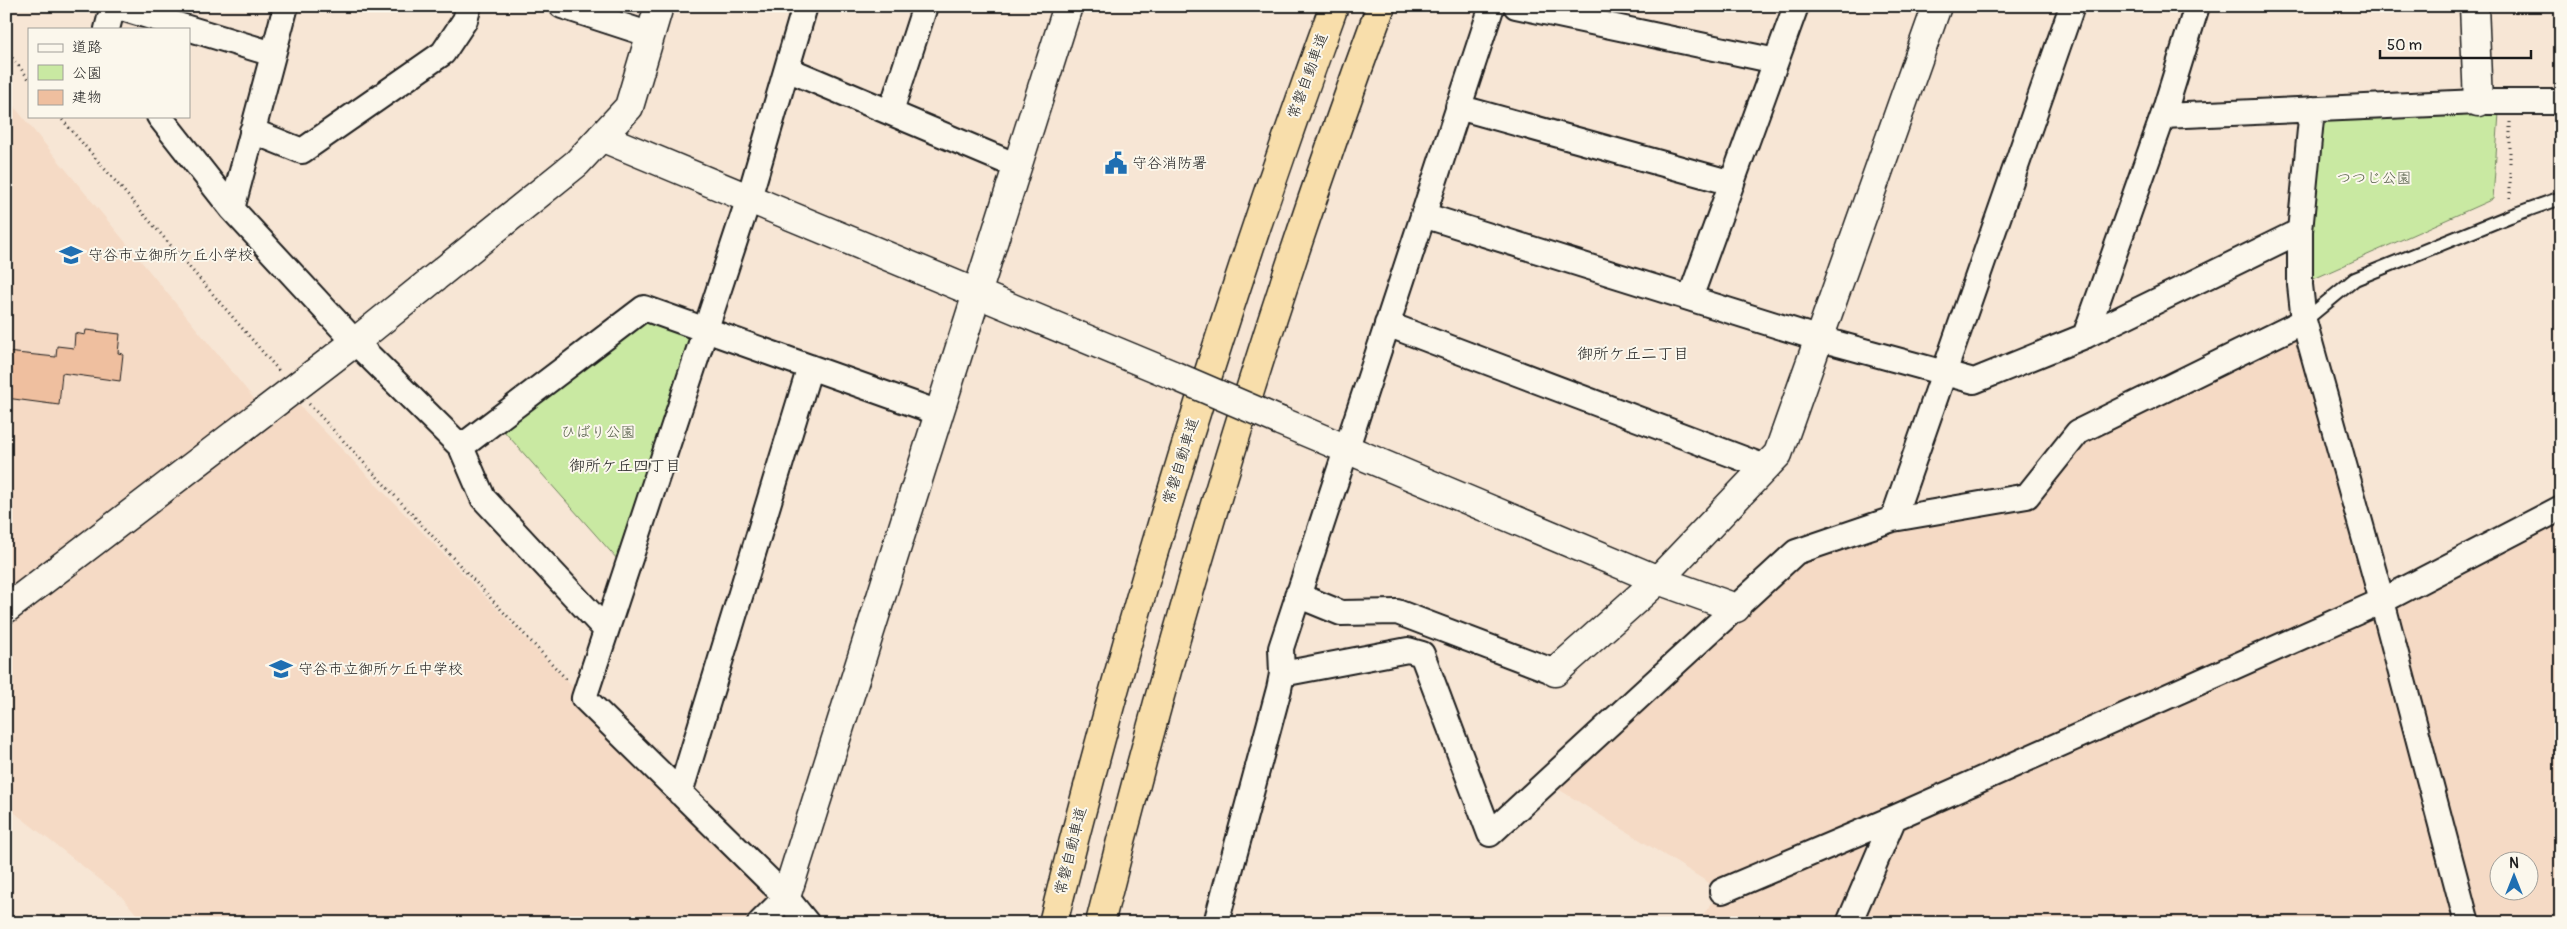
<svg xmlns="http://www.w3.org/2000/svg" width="2567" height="929" font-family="Pangolin,'Klee One',sans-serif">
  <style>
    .built { fill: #f5dac5; fill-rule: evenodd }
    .green { fill: #c9e9a2; stroke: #72825f }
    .building { fill: #efbf9f; stroke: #1c1c1c }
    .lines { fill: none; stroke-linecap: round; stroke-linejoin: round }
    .lane-casing { stroke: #1c1c1c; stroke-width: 16 }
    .street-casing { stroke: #1c1c1c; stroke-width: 28 }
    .secondary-casing { stroke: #1c1c1c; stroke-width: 31 }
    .highway-casing { stroke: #1c1c1c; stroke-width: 31 }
    .path { stroke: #1c1c1c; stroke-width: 3; stroke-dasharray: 1 4; stroke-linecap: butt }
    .lane { stroke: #fbf7ec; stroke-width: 12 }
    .street { stroke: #fbf7ec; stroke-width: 24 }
    .secondary { stroke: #fbf7ec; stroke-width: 28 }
    .highway { stroke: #f8deab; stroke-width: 28 }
    .secondary-bridge-casing { stroke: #1c1c1c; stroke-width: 31; stroke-linecap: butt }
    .secondary-bridge { stroke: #fbf7ec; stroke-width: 28 }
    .labels { text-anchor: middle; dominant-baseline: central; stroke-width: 4; stroke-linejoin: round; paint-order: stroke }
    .street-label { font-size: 15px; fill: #1c1c1c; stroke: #fbf7ec }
    .poi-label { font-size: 15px; fill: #1c1c1c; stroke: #fbf7ec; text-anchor: start }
    .park-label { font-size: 15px; fill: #505a44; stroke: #fbf7ec }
    .neighbourhood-label { font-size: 16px; fill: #1c1c1c; stroke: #fbf7ec }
  </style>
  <rect width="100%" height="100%" fill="#f7e6d5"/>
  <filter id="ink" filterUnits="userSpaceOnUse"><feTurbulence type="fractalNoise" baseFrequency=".02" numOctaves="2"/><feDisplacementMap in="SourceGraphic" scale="10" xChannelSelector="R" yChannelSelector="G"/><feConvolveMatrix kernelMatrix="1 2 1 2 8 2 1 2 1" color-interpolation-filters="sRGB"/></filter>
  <g filter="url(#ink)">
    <!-- built -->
    <path class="built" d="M12 104 255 400 6 590V110Z
      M2312 317 2393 596 2561 509V923H1696L1722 891 1547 782 1786 565 1905 514 2039 492 2072 427ZM2500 862H2530V892H2500Z
      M297 403 598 713 771 902 751 923H144L121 896 6 806V626Z"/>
    <!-- green -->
    <path class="green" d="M2312 109 2499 113 2493 199 2300 285Z
      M644 308 705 330 626 569 495 421Z"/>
    <!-- building -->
    <path class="building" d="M86 330 120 334 118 353 123 354 120 381 62 373 59 405 6 398V352L56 357 57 346 74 348 75 333 85 335Z"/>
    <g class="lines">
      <defs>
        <path id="lane" d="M2304 321 2355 279 2510 216 2561 198"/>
        <path id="street" d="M115 6 273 54
          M562 6 651 35
          M805 6 749 198 584 698 786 897 807 923
          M1516 6 1776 61
          M107 29 113 6
          M787 69 1017 166
          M1458 107 1732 183
          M891 111 925 6
          M159 116 232 209 355 342 461 447 483 498 606 630
          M2163 116 2478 102H2561
          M252 131 302 151 443 53 465 20 469 6
          M232 209 286 6
          M1423 215 1820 339 1974 381 2085 336 2300 231 2312 109
          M2300 231V285L2304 321 2382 601 2561 508
          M1690 298 1796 6
          M1387 324 1765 467
          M2085 336 2163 116 2197 6
          M461 447 644 308 939 413
          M1893 519 2072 6
          M1297 595 1341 613 1397 612 1555 672
          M1282 674 1408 650 1422 654 1490 834 1796 552 1893 519 2027 496 2078 432 2304 321
          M680 793 810 367
          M1722 891 1894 818 2382 601 2467 923
          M760 923 786 897
          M1216 923 1279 689 1282 674 1281 648 1492 6
          M1849 923 1894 818"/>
        <path id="secondary" d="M2474 6 2478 102
          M601 137 1173 375
          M1280 421 1658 580 1736 608
          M6 609 355 342 577 163 629 107 659 6
          M1555 672 1658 580 1778 454 1937 6
          M786 897 1068 6"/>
        <path id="highway" d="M1053 923C1130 612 1224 307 1334 6
          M1100 923C1178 613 1270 306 1381 6"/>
      </defs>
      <!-- lane casing -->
      <use href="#lane" class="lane-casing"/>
      <!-- street casing -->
      <use href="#street" class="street-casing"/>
      <!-- secondary casing -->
      <use href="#secondary" class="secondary-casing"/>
      <!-- highway casing -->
      <use href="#highway" class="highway-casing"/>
      <!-- path -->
      <path class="path" d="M6 50 29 79
        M59 116 280 372
        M2510 122V199
        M309 404 568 681"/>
      <!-- lane -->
      <use href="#lane" class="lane"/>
      <!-- street -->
      <use href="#street" class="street"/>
      <!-- secondary -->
      <use href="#secondary" class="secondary"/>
      <!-- highway -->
      <use href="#highway" class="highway"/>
      <defs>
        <path id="secondary-bridge" d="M1173 375 1280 421"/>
      </defs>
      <!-- secondary-bridge casing -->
      <use href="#secondary-bridge" class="secondary-bridge-casing"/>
      <!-- secondary-bridge -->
      <use href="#secondary-bridge" class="secondary-bridge"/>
    </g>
  </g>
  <!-- icons -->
  <defs>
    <symbol id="civic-bare" viewBox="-9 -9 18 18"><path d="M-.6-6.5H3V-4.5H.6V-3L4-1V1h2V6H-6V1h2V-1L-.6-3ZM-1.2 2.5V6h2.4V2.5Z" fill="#1f6fb2" stroke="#fbf7ec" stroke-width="2.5" paint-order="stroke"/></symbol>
    <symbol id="school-bare" viewBox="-9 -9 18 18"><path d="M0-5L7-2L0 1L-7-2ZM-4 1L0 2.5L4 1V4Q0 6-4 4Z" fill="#1f6fb2" stroke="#fbf7ec" stroke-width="2.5" paint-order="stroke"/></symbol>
  </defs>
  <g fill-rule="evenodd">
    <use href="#civic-bare" x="1100" y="147" width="32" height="32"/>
    <use href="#school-bare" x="55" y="239" width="32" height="32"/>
    <use href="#school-bare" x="265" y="653" width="32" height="32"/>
  </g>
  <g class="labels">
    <!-- street labels -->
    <g class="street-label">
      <text transform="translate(1308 76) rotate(-70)">常磐自動車道</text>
      <text transform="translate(1181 461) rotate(-73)">常磐自動車道</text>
      <text transform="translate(1071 851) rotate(-76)">常磐自動車道</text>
    </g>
    <!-- poi labels -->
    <g class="poi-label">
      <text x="1132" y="163">守谷消防署</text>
      <text x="88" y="255">守谷市立御所ケ丘小学校</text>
      <text x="298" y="669">守谷市立御所ケ丘中学校</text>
    </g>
    <!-- park labels -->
    <g class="park-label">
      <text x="2374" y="178">つつじ公園</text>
      <text x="598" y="432">ひばり公園</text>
    </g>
    <!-- neighbourhood labels -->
    <g class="neighbourhood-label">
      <text x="1633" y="354">御所ケ丘二丁目</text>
      <text x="625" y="466">御所ケ丘四丁目</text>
    </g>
  </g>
  <!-- margin -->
  <rect width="2567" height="929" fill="none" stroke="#fbf7ec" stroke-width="25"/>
  <rect x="12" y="12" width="2542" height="904" fill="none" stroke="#1c1c1c" stroke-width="2" filter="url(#ink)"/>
  <!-- legend -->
  <rect x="28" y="28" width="162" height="90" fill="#fbf7ec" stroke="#a29f99"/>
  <rect x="38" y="44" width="25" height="8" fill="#fbf7ec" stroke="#a29f99"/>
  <text x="72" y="52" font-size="15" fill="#1c1c1c">道路</text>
  <rect x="38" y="65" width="25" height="15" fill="#c9e9a2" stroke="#a29f99"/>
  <text x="72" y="78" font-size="15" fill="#1c1c1c">公園</text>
  <rect x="38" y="90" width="25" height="15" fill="#efbf9f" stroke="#a29f99"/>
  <text x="72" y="102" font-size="15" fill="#1c1c1c">建物</text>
  <!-- north arrow -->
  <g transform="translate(2514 876)"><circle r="24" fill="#fbf7ec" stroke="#a29f99"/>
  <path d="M0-4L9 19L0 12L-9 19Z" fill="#1f6fb2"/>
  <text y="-8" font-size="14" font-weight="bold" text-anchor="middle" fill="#1c1c1c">N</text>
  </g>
  <!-- scale -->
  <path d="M2380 50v8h151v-8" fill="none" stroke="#1c1c1c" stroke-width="2.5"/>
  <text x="2387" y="50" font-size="15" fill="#1c1c1c" stroke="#fbf7ec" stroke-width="4" paint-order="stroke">50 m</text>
</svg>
